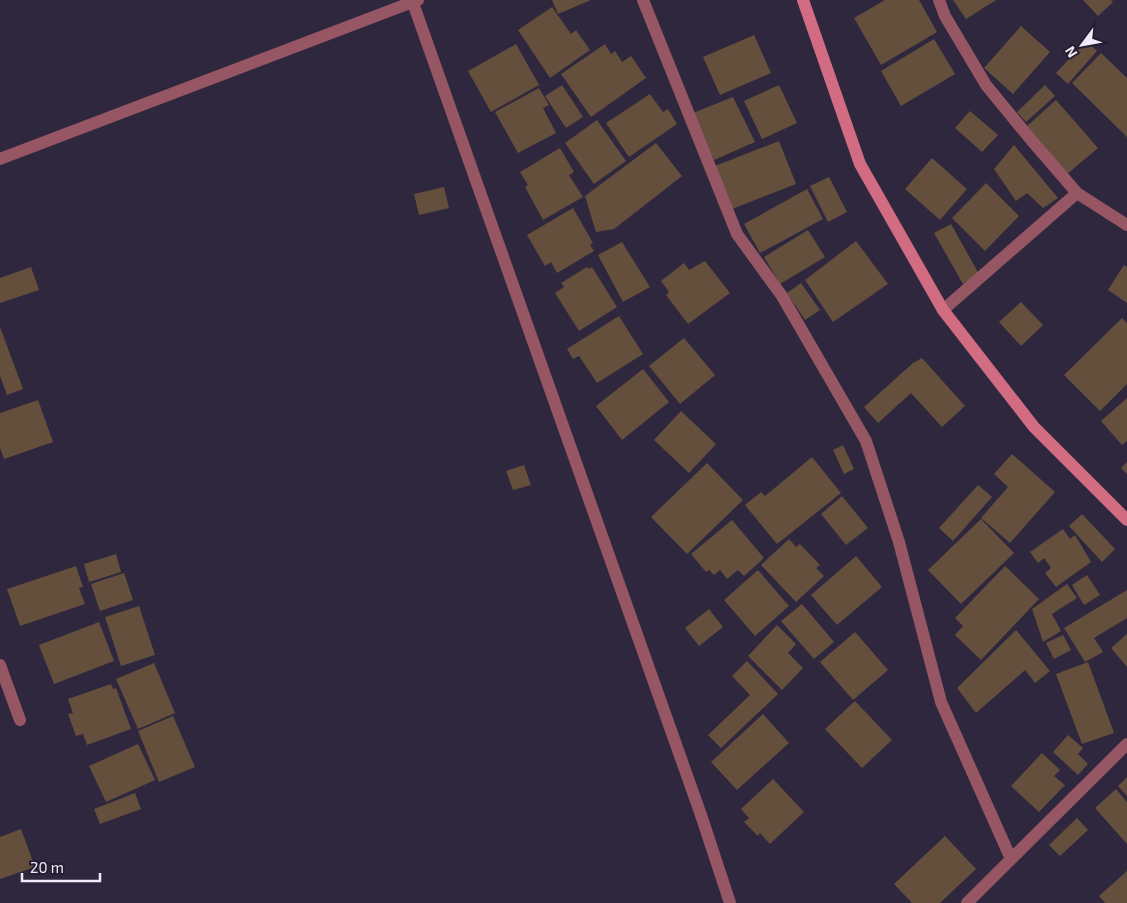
<svg xmlns="http://www.w3.org/2000/svg" width="1127" height="903" font-family="'Exo 2',sans-serif">
  <style>
    .building { fill: #644f3d }
    .lines { fill: none; stroke-linecap: round; stroke-linejoin: round }
    .street { stroke: #965664; stroke-width: 12 }
    .secondary { stroke: #d16c83; stroke-width: 12 }
  </style>
  <rect width="100%" height="100%" fill="#2f273d"/>
  <!-- building -->
  <path class="building" d="M552 0H591L558 14Z
    M885 0H919L937 32 881 65 854 18Z
    M953 0H996L966 19Z
    M1083 0H1111L1113 2 1098 16Z
    M552 7 571 34 576 30 590 50 550 78 518 30Z
    M1021 26 1050 52 1013 94 984 68Z
    M754 35 771 73 720 95 703 57Z
    M934 39 955 74 901 106 881 71Z
    M1086 41 1097 51 1068 84 1056 73Z
    M516 44 539 85 491 112 468 71Z
    M605 44 611 54 615 51 622 62 631 56 646 78 591 117 561 74Z
    M1101 53 1127 78V137L1072 83Z
    M562 85 583 117 566 128 545 96Z
    M779 85 797 123 762 139 744 101Z
    M1045 85 1055 96 1026 122 1017 112Z
    M539 88 549 105 543 108 556 133 518 153 495 112Z
    M650 94 663 112 668 109 677 124 629 157 606 123Z
    M733 97 755 142 714 160 693 113Z
    M1056 100 1098 148 1066 175 1026 127Z
    M970 111 998 135 982 152 955 128Z
    M597 120 626 161 594 184 565 143Z
    M779 141 796 184 732 209 715 166Z
    M656 143 682 176 614 229 596 232 585 196Z
    M1014 145 1058 198 1043 208 1027 193 1016 201 994 169Z
    M560 148 574 172 569 175 583 197 543 220 525 187 528 185 520 172Z
    M932 158 967 189 940 220 905 189Z
    M829 177 847 212 828 222 810 186Z
    M986 183 1019 216 985 251 952 218Z
    M444 187 449 208 419 215 414 194Z
    M807 189 823 219 760 253 744 224Z
    M573 208 593 243 590 245 594 251 557 273 551 262 545 266 527 235Z
    M951 224 979 274 963 284 934 233Z
    M808 230 825 257 780 284 764 257Z
    M856 241 888 284 833 322 805 280Z
    M622 242 650 287 623 302 598 255Z
    M705 261 730 293 688 324 666 295 669 292 661 281 684 263 689 270Z
    M1124 265 1127 267V303L1108 290Z
    M31 267 39 290 0 303V278Z
    M587 267 589 269 592 267 617 307 579 331 555 293 564 287 561 283Z
    M801 283 820 310 805 320 787 293Z
    M1021 302 1043 325 1021 346 999 322Z
    M619 316 643 354 597 383 579 356 573 359 567 349Z
    M1122 318 1127 323V384L1100 411 1064 375Z
    M0 327 23 389 7 395 0 376Z
    M684 338 715 375 680 404 649 366Z
    M922 358 965 406 942 427 911 393 878 423 864 407 913 363Z
    M643 369 669 402 622 440 596 406Z
    M1127 398V441L1122 445 1101 421Z
    M38 400 53 442 4 459 0 448V413Z
    M681 411 716 444 689 473 654 440Z
    M843 445 854 469 844 474 833 450Z
    M1012 454 1055 492 1010 543 981 518 1008 487 994 474Z
    M812 457 841 493 777 544 745 505 761 492 765 496Z
    M1127 462V474L1121 468Z
    M707 463 743 500 687 554 651 517Z
    M524 465 531 485 513 490 506 471Z
    M978 485 992 497 953 541 939 528Z
    M842 496 868 528 846 545 821 514Z
    M1082 514 1115 549 1102 562 1069 526Z
    M981 519 1014 553 961 604 928 570Z
    M732 520 764 558 744 576 738 570 727 579 720 570 714 575 709 570 706 572 691 554Z
    M1063 529 1070 539 1075 535 1091 562 1056 587 1045 573 1051 568 1044 558 1038 563 1030 552Z
    M789 539 796 547 800 544 820 565 816 568 824 576 796 602 761 565Z
    M116 554 121 572 89 582 84 564Z
    M856 556 882 587 837 625 811 595Z
    M76 566 83 587 79 588 85 604 20 626 7 589Z
    M1005 566 1039 599 981 660 955 635 963 626 955 618Z
    M758 570 789 606 755 636 724 600Z
    M124 573 133 600 100 611 91 584Z
    M1087 575 1100 595 1084 605 1072 585Z
    M1067 584 1077 598 1052 614 1061 631 1043 642 1032 609Z
    M1127 590V618L1094 638 1103 652 1085 662 1064 628Z
    M802 604 834 642 814 659 781 621Z
    M139 606 155 655 121 666 105 617Z
    M709 609 723 627 699 646 685 628Z
    M99 622 114 661 54 684 39 645Z
    M777 625 796 644 788 653 803 668 782 690 748 656Z
    M1016 630 1050 671 1035 683 1025 670 976 713 957 688Z
    M855 632 888 670 853 700 820 662Z
    M1127 634V667L1111 648Z
    M1063 635 1071 650 1054 659 1046 643Z
    M747 661 778 694 721 748 708 735 750 695 732 676Z
    M1088 662 1114 733 1082 744 1056 674Z
    M154 663 175 713 138 729 116 679Z
    M111 684 113 689 116 688 131 729 87 745 83 734 76 736 68 714 73 713 68 699Z
    M855 701 892 740 862 768 825 729Z
    M763 714 789 743 737 790 711 762Z
    M173 716 195 767 159 782 138 731Z
    M1068 735 1083 748 1078 754 1088 764 1078 775 1053 752Z
    M138 744 155 780 106 802 89 766Z
    M1042 753 1060 770 1054 776 1065 785 1039 812 1011 786Z
    M1127 777V796L1118 786Z
    M773 779 804 812 770 844 760 833 758 836 744 822 749 818 741 809Z
    M1116 789 1127 802V844L1095 808Z
    M135 793 141 809 100 824 94 809Z
    M1077 818 1088 830 1060 856 1049 845Z
    M21 829 35 867 0 879V837Z
    M945 836 976 869 940 903H912L894 884Z
    M1127 871V903H1105L1099 896Z"/>
  <g class="lines">
    <!-- street -->
    <path class="street" d="M643 0 737 234 782 296 866 441 899 542 941 702 1011 859
      M939 0 945 16 986 85 1032 141 1077 193 1127 225
      M413 3 701 815 730 903
      M0 159 418 0
      M943 310 1077 193
      M0 665 20 720
      M967 903 1127 744"/>
    <!-- secondary -->
    <path class="secondary" d="M803 0 860 164 943 310 1034 427 1127 520"/>
  </g>
  <!-- north arrow -->
  <g transform="translate(1082 45) rotate(238)" stroke="#251e32" stroke-width="4" paint-order="stroke">
  <path d="M0-4L9 19L0 12L-9 19Z" fill="#f0ebfa"/>
  <text y="-8" font-size="14" font-weight="bold" text-anchor="middle" fill="#f0ebfa">N</text>
  </g>
  <!-- scale -->
  <path d="M22 873v8h78v-8" fill="none" stroke="#f0ebfa" stroke-width="2.5"/>
  <text x="30" y="873" font-size="15" fill="#f0ebfa" stroke="#251e32" stroke-width="4" paint-order="stroke">20 m</text>
</svg>
